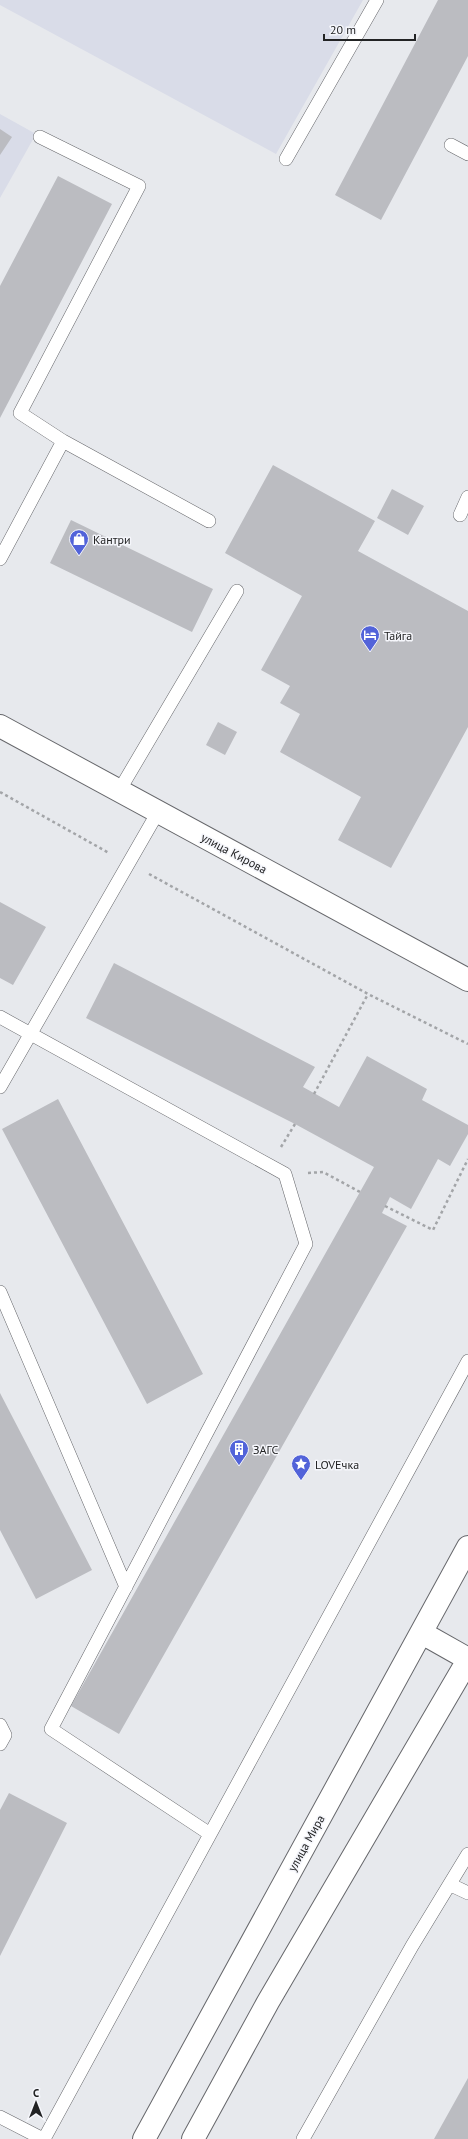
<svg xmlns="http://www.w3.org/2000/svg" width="468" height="2139" font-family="'PT Sans',sans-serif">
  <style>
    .built { fill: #d9dce8 }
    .building { fill: #bbbcc1 }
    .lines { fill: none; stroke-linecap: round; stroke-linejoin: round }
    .lane-casing { stroke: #66676b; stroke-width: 14 }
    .secondary-casing { stroke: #66676b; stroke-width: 24 }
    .path { stroke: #a3a5a8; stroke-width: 2.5; stroke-dasharray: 3 3; stroke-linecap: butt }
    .lane { stroke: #fff; stroke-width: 13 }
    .secondary { stroke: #fff; stroke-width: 22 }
    .labels { text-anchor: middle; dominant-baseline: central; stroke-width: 3; stroke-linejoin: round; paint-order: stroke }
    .poi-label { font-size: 12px; fill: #222324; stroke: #f5f6fb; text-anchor: start }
    .street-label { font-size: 12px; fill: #222324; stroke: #f5f6fb }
  </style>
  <rect width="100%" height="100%" fill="#e7e9ed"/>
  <!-- built -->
  <path class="built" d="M0 0H363L276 154 0 5Z
    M0 114 36 134 0 198Z"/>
  <!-- building -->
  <path class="building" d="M438 0H468V56L381 220 335 195Z
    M0 129 12 137 0 155Z
    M58 176 112 204 0 418V286Z
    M273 465 375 521 358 551 468 611V727L391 868 338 840 361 797 280 752 300 714 280 703 290 686 261 670 302 596 225 553Z
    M392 489 424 506 408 535 377 518Z
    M71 520 213 589 192 632 50 563Z
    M218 722 237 732 225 755 206 745Z
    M0 902 46 927 13 985 0 978Z
    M114 963 315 1067 303 1087 339 1107 367 1056 427 1089 422 1100 468 1125V1134L450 1166 438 1159 411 1209 390 1197 382 1213 407 1226 119 1734 71 1706 374 1167 295 1124 86 1018Z
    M58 1099 203 1374 147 1404 2 1129Z
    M0 1393 92 1570 36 1599 0 1530Z
    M9 1793 67 1823 0 1956V1810Z
    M468 2078V2139H434Z"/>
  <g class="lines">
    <defs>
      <path id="lane" d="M451 145 468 154
        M286 159 377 0
        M63 441 209 521
        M460 515 468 497
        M0 559 63 441 20 413 139 186 40 137
        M119 791 237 591
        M0 1017 285 1174 306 1244 51 1729 210 1834
        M0 1087 158 812
        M0 1292 126 1587
        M0 1725 5 1735 0 1744
        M451 1885 468 1893
        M0 2117 43 2139
        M44 2139 468 1361
        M303 2139 412 1946 468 1854"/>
      <path id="secondary" d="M0 726 468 980
        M422 1633 468 1659
        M144 2139 468 1547
        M193 2139 268 2002 468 1660"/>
    </defs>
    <!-- lane casing -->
    <use href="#lane" class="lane-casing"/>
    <!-- secondary casing -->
    <use href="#secondary" class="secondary-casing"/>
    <!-- path -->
    <path class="path" d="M0 792 109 853
      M149 874 368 994 468 1044
      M314 1094 368 994
      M281 1147 295 1124
      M308 1173 323 1172 360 1192
      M385 1206 433 1230 468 1159"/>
    <!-- lane -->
    <use href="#lane" class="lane"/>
    <!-- secondary -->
    <use href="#secondary" class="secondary"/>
  </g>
  <!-- icons -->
  <defs>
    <symbol id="shop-pin" viewBox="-11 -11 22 30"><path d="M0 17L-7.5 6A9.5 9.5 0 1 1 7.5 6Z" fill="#5263d9" stroke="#f5f6fb"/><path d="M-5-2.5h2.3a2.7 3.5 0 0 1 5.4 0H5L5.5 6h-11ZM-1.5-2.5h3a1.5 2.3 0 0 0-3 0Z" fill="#fff"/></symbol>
    <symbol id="hotel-pin" viewBox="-11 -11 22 30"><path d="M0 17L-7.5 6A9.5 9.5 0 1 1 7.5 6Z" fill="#5263d9" stroke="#f5f6fb"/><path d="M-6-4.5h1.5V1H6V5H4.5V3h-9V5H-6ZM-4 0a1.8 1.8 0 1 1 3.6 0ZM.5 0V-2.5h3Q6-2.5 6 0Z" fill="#fff"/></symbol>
    <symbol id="building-pin" viewBox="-11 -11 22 30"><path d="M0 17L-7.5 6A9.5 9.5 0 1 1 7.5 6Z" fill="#5263d9" stroke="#f5f6fb"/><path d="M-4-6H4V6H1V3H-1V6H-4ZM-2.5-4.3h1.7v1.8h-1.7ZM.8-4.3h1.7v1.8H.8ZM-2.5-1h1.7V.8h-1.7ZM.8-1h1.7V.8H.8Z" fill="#fff"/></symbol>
    <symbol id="sight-pin" viewBox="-11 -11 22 30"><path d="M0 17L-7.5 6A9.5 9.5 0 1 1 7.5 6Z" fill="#5263d9" stroke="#f5f6fb"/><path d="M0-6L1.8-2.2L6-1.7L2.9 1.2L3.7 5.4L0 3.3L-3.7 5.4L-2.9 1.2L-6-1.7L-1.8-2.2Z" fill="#fff"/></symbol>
  </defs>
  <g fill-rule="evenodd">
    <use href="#shop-pin" x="68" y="528" width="22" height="30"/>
    <use href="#hotel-pin" x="359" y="624" width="22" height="30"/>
    <use href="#building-pin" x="228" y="1438" width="22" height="30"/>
    <use href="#sight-pin" x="290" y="1453" width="22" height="30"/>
  </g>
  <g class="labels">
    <!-- poi labels -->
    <g class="poi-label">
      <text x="93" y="539">Кантри</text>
      <text x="384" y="635">Тайга</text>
      <text x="253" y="1449">ЗАГС</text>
      <text x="315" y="1464">LOVEчка</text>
    </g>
    <!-- street labels -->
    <g class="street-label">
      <text transform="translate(234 853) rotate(28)">улица Кирова</text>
      <text transform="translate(306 1843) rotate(-61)">улица Мира</text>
    </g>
  </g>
  <!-- north arrow -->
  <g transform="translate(36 2103)" stroke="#f5f6fb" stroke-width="3" paint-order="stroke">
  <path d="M0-3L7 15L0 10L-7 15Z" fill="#222324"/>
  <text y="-6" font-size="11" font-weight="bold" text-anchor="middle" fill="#222324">С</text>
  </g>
  <!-- scale -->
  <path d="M324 34v6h91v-6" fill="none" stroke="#222324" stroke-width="2"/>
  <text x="330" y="34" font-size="12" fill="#222324" stroke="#f5f6fb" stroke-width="3" paint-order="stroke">20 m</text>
</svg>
